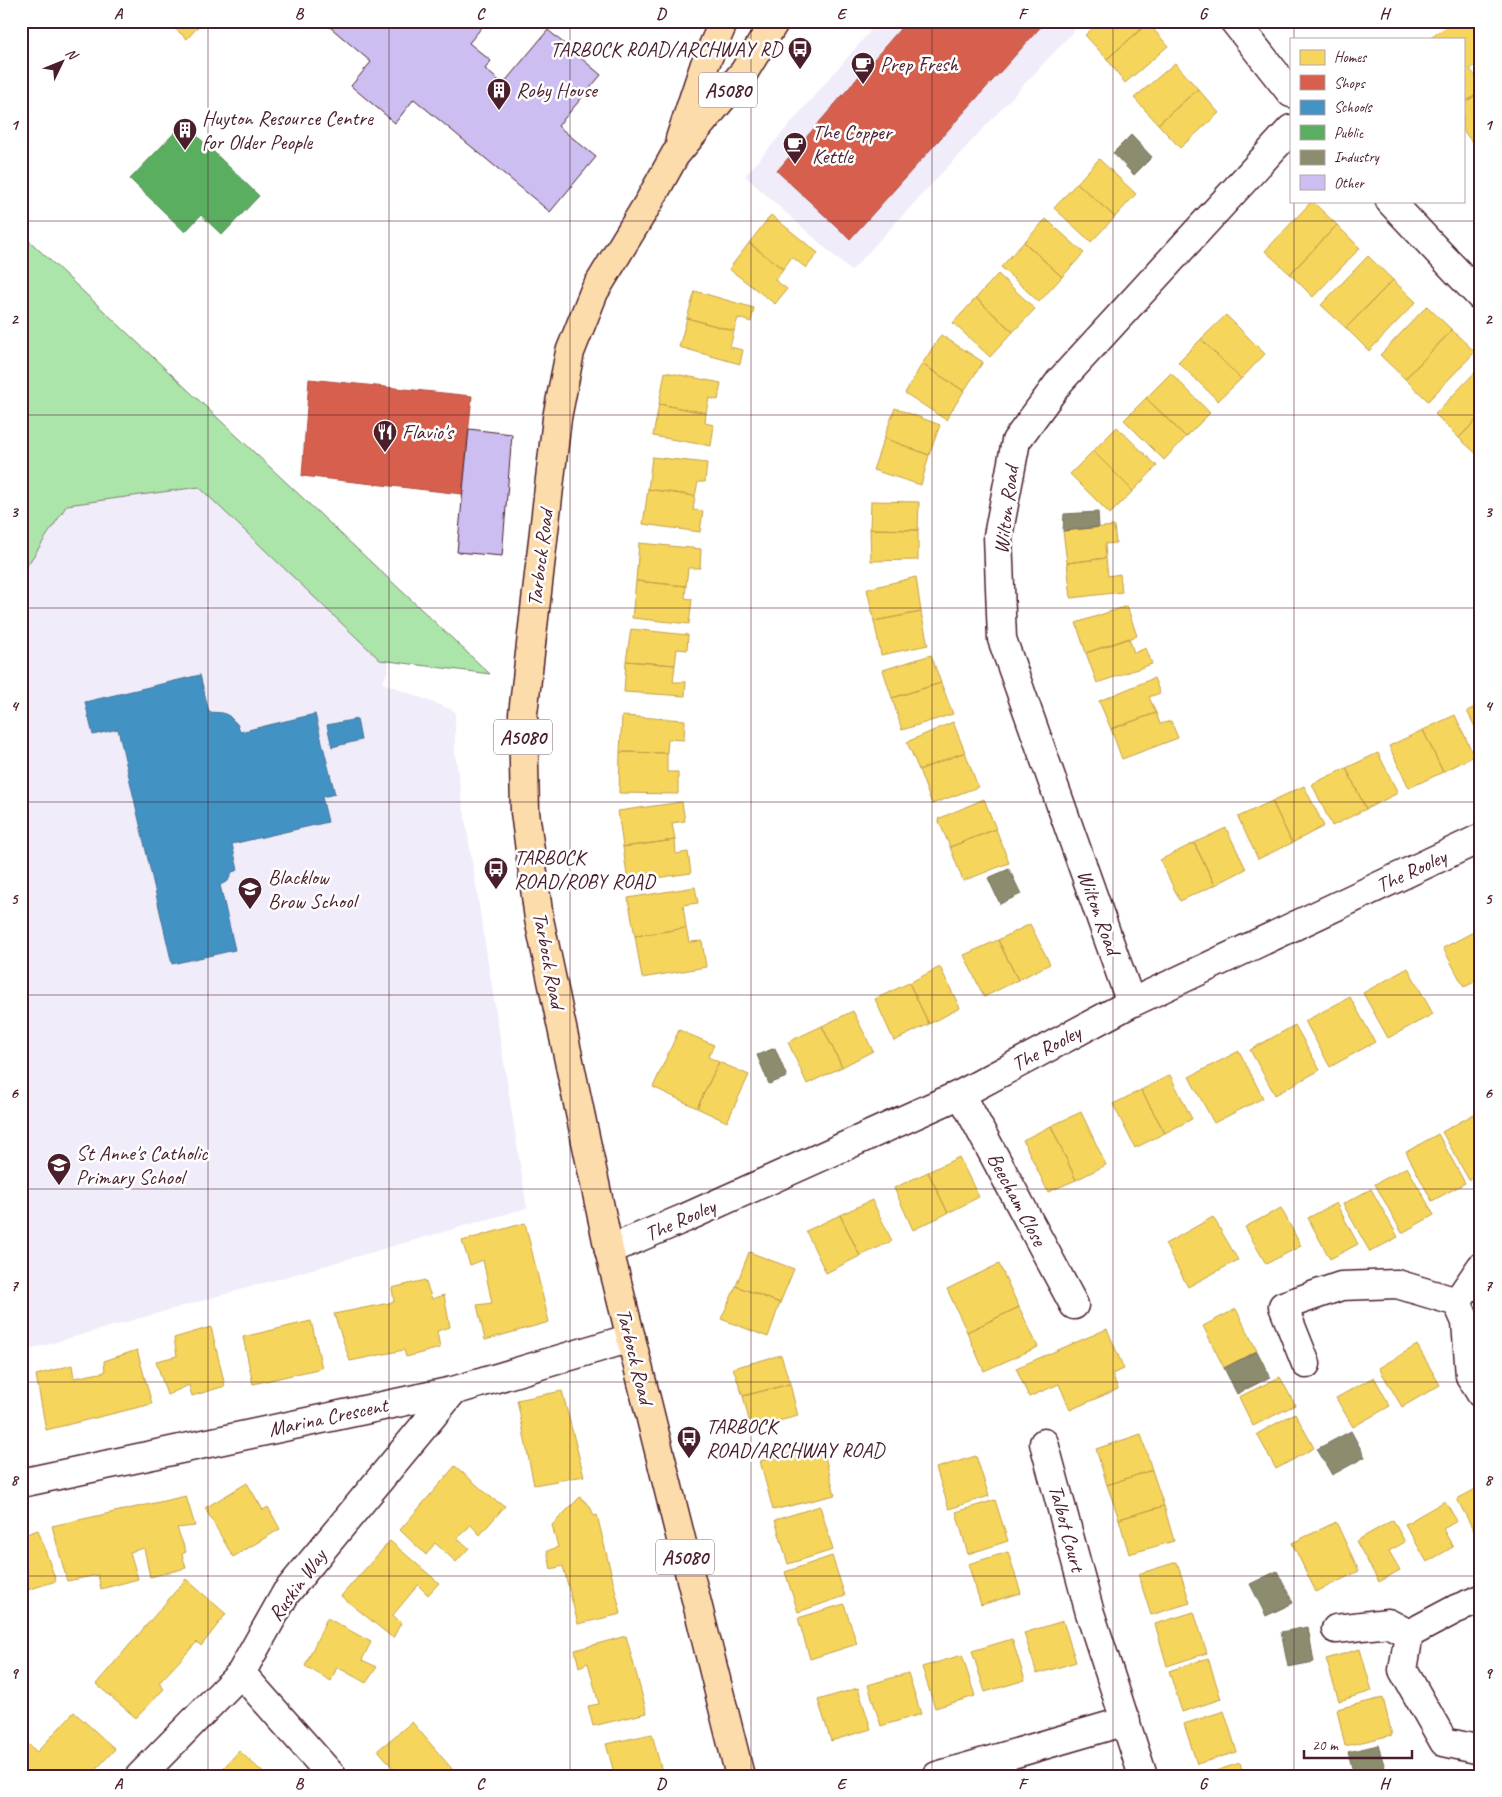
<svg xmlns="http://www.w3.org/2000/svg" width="1502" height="1797" font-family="Caveat,sans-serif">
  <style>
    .built { fill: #f0ecfa }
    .green { fill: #ace5aa; stroke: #7b826a }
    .homes { fill: #f6d55c; stroke: #c29e4d }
    .shops { fill: #d6604d; stroke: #ac4c43 }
    .schools { fill: #4393c3; stroke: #457095 }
    .public { fill: #5aae61; stroke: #558351 }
    .industry { fill: #8c8c6e; stroke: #786b5a }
    .building { fill: #ccbef0; stroke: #4a1f2b }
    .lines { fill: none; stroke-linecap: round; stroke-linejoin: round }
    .minor-casing { stroke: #4a1f2b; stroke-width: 31 }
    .major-casing { stroke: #4a1f2b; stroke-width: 31 }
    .minor { stroke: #fff; stroke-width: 28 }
    .major { stroke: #fddcac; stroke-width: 28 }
    .grid { fill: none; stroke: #4a1f2b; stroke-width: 1; stroke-opacity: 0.55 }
    .labels { text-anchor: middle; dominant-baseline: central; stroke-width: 5; stroke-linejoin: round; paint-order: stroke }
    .shield { fill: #fff; stroke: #80626b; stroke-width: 1 }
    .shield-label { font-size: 20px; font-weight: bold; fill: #4a1f2b }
    .poi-label { font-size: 21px; fill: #4a1f2b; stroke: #fff; text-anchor: start }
    .street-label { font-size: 21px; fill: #4a1f2b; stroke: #fff }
    .neatline { fill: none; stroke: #4a1f2b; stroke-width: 2 }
    .grid-label { font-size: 16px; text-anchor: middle; font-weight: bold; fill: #4a1f2b }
  </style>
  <rect width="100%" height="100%" fill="#fff"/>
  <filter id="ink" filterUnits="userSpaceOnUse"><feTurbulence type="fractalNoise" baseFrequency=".02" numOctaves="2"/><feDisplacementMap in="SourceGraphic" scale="10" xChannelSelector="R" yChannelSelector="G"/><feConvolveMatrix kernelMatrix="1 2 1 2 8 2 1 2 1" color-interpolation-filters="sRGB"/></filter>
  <g filter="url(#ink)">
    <!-- built -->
    <path class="built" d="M879 21H1083L851 271 745 176Z
      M199 487 380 660 389 661 388 670 383 683 455 711V754L527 1208 21 1352V575L67 505Z"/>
    <!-- green -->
    <path class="green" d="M21 233 490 674 380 660 199 487 67 505 21 575Z"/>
    <!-- homes -->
    <path class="homes" d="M166 21H203L187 39Z
      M1101 21H1146L1148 23 1107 59 1085 35Z
      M1455 21H1481V62L1470 69 1481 83V91L1463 104V39H1429Z
      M1148 23 1168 46 1125 83 1107 59Z
      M1175 63 1198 89 1158 124 1134 98Z
      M1198 89 1219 113 1180 148 1158 124Z
      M1481 91V154L1463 130V104Z
      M1099 159 1136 194 1115 217 1077 183Z
      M1077 183 1115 217 1091 242 1054 208Z
      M1312 201 1337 225 1290 274 1265 251Z
      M771 215 818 253 806 268 792 257 783 269 749 243Z
      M1046 219 1084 253 1062 277 1024 242Z
      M1337 225 1360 248 1313 297 1290 274Z
      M1024 242 1062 277 1039 302 1001 267Z
      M749 243 783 269 775 280 787 289 775 304 729 269Z
      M1368 256 1393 280 1346 328 1321 305Z
      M998 274 1035 309 1013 332 976 298Z
      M1393 280 1416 302 1369 351 1346 328Z
      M695 291 754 308 751 322 738 318 734 331 687 318Z
      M976 298 1013 332 990 357 953 323Z
      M1427 306 1452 330 1405 379 1380 355Z
      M1226 315 1265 354 1241 379 1201 339Z
      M687 318 734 331 730 347 743 350 740 364 679 347Z
      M1452 330 1475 352 1428 401 1405 379Z
      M941 335 983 362 964 391 922 364Z
      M1201 339 1241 379 1218 401 1178 362Z
      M922 364 964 391 946 420 905 393Z
      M1481 366V415L1459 438 1435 414Z
      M665 372 721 383 718 400 709 398 706 413 659 404Z
      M1171 373 1210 413 1186 437 1146 398Z
      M1146 398 1186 437 1164 460 1124 420Z
      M659 404 706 413 705 423 714 425 711 446 653 436Z
      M895 408 940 425 929 455 884 438Z
      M1481 415V458L1459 438Z
      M1117 427 1157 466 1133 491 1093 451Z
      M884 438 929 455 921 485 873 470Z
      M1093 451 1133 491 1110 514 1070 474Z
      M652 457 707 463 705 482H698L695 496 648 489Z
      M648 489 695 496 693 510 703 511 700 532 643 524Z
      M871 501 919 502 918 530 870 529Z
      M1114 526 1116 543 1105 544 1106 558 1067 563 1063 531Z
      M870 529 918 530V560L871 561Z
      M639 543 701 549 700 568H688L686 586 636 581Z
      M1106 558 1108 576 1120 574 1122 592 1071 598 1067 563Z
      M916 577 921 612 874 621 867 589Z
      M636 581 686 586 685 598 692 599 689 624 632 618Z
      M1127 606 1137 636 1086 653 1076 623Z
      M921 612 928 645 881 655 874 621Z
      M631 629 688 635 687 650 677 649 675 665 626 661Z
      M1129 638 1134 653 1146 648 1152 664 1097 683 1086 653Z
      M931 655 941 683 892 698 883 670Z
      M626 661 675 665 673 682H686L685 696 624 692Z
      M1154 678 1160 693 1149 697 1156 713 1111 729 1099 701Z
      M941 683 953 714 902 730 892 698Z
      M1481 704V739L1467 711Z
      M1156 713 1160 724 1171 721 1178 738 1122 759 1111 729Z
      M1455 715 1474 756 1443 772 1423 730Z
      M622 716 685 720 684 740 668 739 667 753 620 752Z
      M953 722 965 752 919 770 907 742Z
      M1423 730 1443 772 1409 788 1389 746Z
      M620 752 667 753V772H678V794L619 793Z
      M965 752 978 787 932 804 919 770Z
      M1378 753 1398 793 1366 809 1346 768Z
      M1346 768 1366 809 1332 826 1312 784Z
      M1304 786 1324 826 1292 843 1272 801Z
      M984 799 996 829 950 847 938 819Z
      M1272 801 1292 843 1258 859 1238 817Z
      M682 802 685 821 672 823 675 840 623 847 618 811Z
      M1226 828 1246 869 1215 885 1194 843Z
      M996 829 1009 863 963 881 950 847Z
      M675 840 676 854 688 852 691 873 628 882 623 847Z
      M1194 843 1215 885 1180 901 1160 860Z
      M695 887 698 903 683 905 686 928 635 936 628 898Z
      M1030 924 1050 964 1018 980 998 940Z
      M686 928 689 942 702 941 706 967 642 978 635 936Z
      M1481 928V979L1464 987 1443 948Z
      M998 940 1018 980 984 997 964 955Z
      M940 967 960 1008 929 1024 909 983Z
      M1408 968 1433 1014 1388 1038 1363 993Z
      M909 983 929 1024 894 1041 875 999Z
      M1350 997 1375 1042 1330 1067 1305 1021Z
      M853 1011 873 1051 842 1067 822 1026Z
      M1295 1025 1320 1070 1275 1095 1250 1050Z
      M822 1026 842 1067 807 1084 788 1042Z
      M679 1030 714 1045 708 1057 719 1062 697 1108 653 1087Z
      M1239 1051 1263 1098 1214 1123 1189 1077Z
      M719 1062 749 1075 727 1122 697 1108Z
      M1170 1075 1192 1119 1165 1133 1141 1090Z
      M1141 1090 1165 1133 1135 1148 1113 1104Z
      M1081 1112 1106 1165 1076 1180 1051 1126Z
      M1474 1114 1481 1126V1174L1469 1180 1442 1132Z
      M1051 1126 1076 1180 1048 1192 1023 1140Z
      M1438 1134 1465 1183 1432 1201 1406 1152Z
      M959 1157 979 1197 948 1213 928 1172Z
      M1407 1167 1434 1215 1402 1233 1375 1184Z
      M928 1172 948 1213 913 1230 894 1188Z
      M1371 1189 1398 1237 1370 1252 1343 1204Z
      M872 1200 892 1241 860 1256 840 1215Z
      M1336 1203 1358 1244 1330 1259 1308 1218Z
      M1281 1208 1301 1246 1266 1264 1245 1227Z
      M840 1215 860 1256 826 1273 806 1231Z
      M1213 1217 1238 1260 1188 1287 1165 1244Z
      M525 1223 549 1322 485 1340 477 1305 492 1303 483 1260 470 1265 462 1241Z
      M749 1252 794 1269 780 1303 736 1286Z
      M999 1264 1019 1307 967 1332 947 1289Z
      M425 1280 432 1299 444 1295 450 1327 437 1331 440 1348 406 1357 404 1350 350 1361 334 1314 394 1302 392 1288Z
      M736 1286 780 1303 768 1337 721 1319Z
      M1019 1307 1038 1347 984 1371 967 1332Z
      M1236 1309 1257 1351 1224 1368 1203 1326Z
      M311 1321 322 1368 253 1384 243 1337Z
      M211 1327 225 1386 192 1396 189 1385 167 1395 156 1361 177 1356 174 1338Z
      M1107 1329 1124 1369 1112 1374 1118 1389 1070 1410 1059 1384 1029 1397 1016 1368Z
      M1417 1345 1440 1385 1402 1407 1379 1368Z
      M137 1350 152 1404 46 1430 36 1375 72 1365 74 1378 105 1372 104 1361Z
      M781 1355 790 1384 743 1396 733 1368Z
      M1280 1377 1295 1405 1253 1426 1239 1397Z
      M1374 1377 1390 1406 1353 1427 1336 1398Z
      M790 1384 798 1416 751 1428 743 1396Z
      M562 1391 584 1476 534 1485 517 1400Z
      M1295 1413 1314 1448 1276 1469 1257 1434Z
      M1141 1434 1152 1470 1107 1485 1096 1449Z
      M822 1445 835 1495 773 1510 760 1461Z
      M976 1456 989 1496 949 1509 936 1468Z
      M455 1466 493 1499 505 1506 480 1535 471 1525 457 1538 469 1548 456 1562 435 1543 426 1555 400 1530Z
      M1152 1470 1164 1506 1119 1519 1107 1485Z
      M247 1483 263 1510 268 1507 280 1529 233 1557 205 1508Z
      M1481 1486V1544L1457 1499Z
      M186 1496 195 1526 177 1528 186 1552 182 1554 186 1568 150 1577 144 1548 130 1552 138 1579 101 1589 98 1575 67 1581 52 1526Z
      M580 1497 590 1506 594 1516 597 1515 621 1614 578 1624 563 1566 551 1569 547 1551 558 1547 552 1525Z
      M995 1500 1008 1541 968 1554 956 1512Z
      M1445 1501 1457 1521 1443 1529 1453 1547 1427 1562 1405 1524Z
      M820 1506 833 1550 788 1564 775 1520Z
      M1164 1506 1174 1541 1129 1554 1119 1519Z
      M1393 1520 1405 1542 1389 1551 1400 1570 1379 1582 1356 1541Z
      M1336 1522 1359 1571 1316 1592 1292 1543Z
      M38 1530 56 1581 21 1592V1536Z
      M390 1541 439 1583 428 1595 418 1585 393 1615 401 1623 393 1638 341 1596Z
      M1008 1552 1021 1593 981 1605 968 1564Z
      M832 1556 845 1596 798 1612 785 1572Z
      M1177 1562 1190 1603 1151 1615 1138 1574Z
      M186 1579 226 1614 201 1646 197 1642 159 1683 164 1689 136 1718 96 1684Z
      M844 1604 857 1644 810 1659 798 1618Z
      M1194 1612 1207 1653 1167 1666 1155 1624Z
      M327 1618 371 1642 362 1660 377 1667 366 1683 337 1667 331 1681 305 1666Z
      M1063 1621 1076 1662 1037 1674 1024 1633Z
      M626 1636 647 1713 593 1726 588 1706 599 1704 588 1663 579 1667 575 1650Z
      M1012 1639 1025 1680 985 1692 972 1651Z
      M1360 1649 1372 1691 1339 1701 1326 1659Z
      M962 1655 975 1696 935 1708 922 1667Z
      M1208 1658 1221 1699 1182 1712 1169 1671Z
      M908 1673 921 1714 881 1726 868 1685Z
      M858 1688 871 1729 831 1741 818 1700Z
      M1383 1698 1392 1735 1345 1746 1337 1709Z
      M1224 1711 1237 1752 1197 1764 1184 1724Z
      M74 1712 115 1749 90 1776H21V1748L27 1743 37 1752Z
      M412 1722 458 1776H400L378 1750Z
      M652 1734 663 1776H615L606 1744Z
      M239 1751 267 1776H216Z
      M1240 1763 1244 1776H1200Z"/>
    <!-- shops -->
    <path class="shops" d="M907 21H1046L850 239 777 171Z
      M309 379 472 396 462 494 302 476Z"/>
    <!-- schools -->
    <path class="schools" d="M200 675 209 712 223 713 229 716 237 724 240 732 315 714 335 794 322 797 328 822 232 844 238 870 232 872 228 881 220 885 235 950 172 964 118 729 93 735 85 702Z
      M357 719 361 740 332 747 327 725Z"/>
    <!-- public -->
    <path class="public" d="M184 123 259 196 222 235 201 215 185 232 130 179Z"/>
    <!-- industry -->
    <path class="industry" d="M1131 135 1152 157 1134 175 1113 153Z
      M1098 512 1099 527 1063 531 1064 514Z
      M1009 869 1021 894 1000 904 988 878Z
      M775 1048 787 1077 769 1084 757 1055Z
      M1257 1351 1270 1377 1237 1394 1224 1368Z
      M1351 1431 1365 1457 1332 1475 1317 1449Z
      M1277 1571 1293 1603 1266 1616 1250 1584Z
      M1308 1627 1314 1662 1288 1667 1281 1632Z
      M1378 1745 1385 1768 1354 1776 1348 1752Z"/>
    <!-- building -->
    <path class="building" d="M323 21H487L469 43 491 61 485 69 503 84 548 30 601 75 558 126 596 157 550 212 414 99 395 123 351 86 371 62Z
      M469 429 512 434 502 556 457 552Z"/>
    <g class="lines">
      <defs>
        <path id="minor" d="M1234 21 1291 93
          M1390 201 1481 297
          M1131 1003 1002 639 998 536 1016 441 1060 381 1291 129
          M961 1094 1074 1305
          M609 1250 685 1218 961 1094 1131 1003 1481 838
          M1481 1267 1457 1302 1466 1322 1470 1376 1481 1394
          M1306 1364 1283 1306 1341 1286 1397 1284 1457 1302
          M1044 1443 1090 1613 1143 1776
          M21 1483 453 1391 631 1338
          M1481 1599 1456 1609 1409 1634 1403 1670 1444 1742 1481 1750
          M1336 1629 1388 1623 1409 1634
          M241 1673 332 1776
          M140 1776 241 1673 286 1593 453 1391
          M937 1776 1126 1721"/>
        <path id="major" d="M680 139 705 64 724 21
          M740 1776 609 1250 539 919 525 812 523 714 557 418 570 352 594 292 650 200 675 155 744 72 775 21"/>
      </defs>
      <!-- minor casing -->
      <use href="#minor" class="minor-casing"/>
      <!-- major casing -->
      <use href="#major" class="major-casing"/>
      <!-- minor -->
      <use href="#minor" class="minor"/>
      <!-- major -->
      <use href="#major" class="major"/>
    </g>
  </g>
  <!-- grid -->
  <path class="grid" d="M208 21V1776M389 21V1776M570 21V1776M751 21V1776M932 21V1776M1113 21V1776M1294 21V39M1294 201V1776M21 221H1481M21 415H1481M21 608H1481M21 802H1481M21 995H1481M21 1189H1481M21 1382H1481M21 1576H1481"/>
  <!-- icons -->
  <defs>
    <symbol id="bus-pin" viewBox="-11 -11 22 30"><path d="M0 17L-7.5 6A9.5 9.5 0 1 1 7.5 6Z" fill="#4a1f2b" stroke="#fff"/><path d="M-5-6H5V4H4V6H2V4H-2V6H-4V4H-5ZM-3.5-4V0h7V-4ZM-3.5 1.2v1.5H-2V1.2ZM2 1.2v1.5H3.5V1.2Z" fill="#fff"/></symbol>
    <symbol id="cafe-pin" viewBox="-11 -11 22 30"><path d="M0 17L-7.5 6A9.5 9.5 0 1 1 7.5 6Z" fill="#4a1f2b" stroke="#fff"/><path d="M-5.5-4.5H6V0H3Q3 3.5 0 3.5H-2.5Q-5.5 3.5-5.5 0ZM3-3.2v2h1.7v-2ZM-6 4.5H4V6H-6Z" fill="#fff"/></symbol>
    <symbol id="building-pin" viewBox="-11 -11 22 30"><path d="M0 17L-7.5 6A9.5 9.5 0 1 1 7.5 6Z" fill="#4a1f2b" stroke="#fff"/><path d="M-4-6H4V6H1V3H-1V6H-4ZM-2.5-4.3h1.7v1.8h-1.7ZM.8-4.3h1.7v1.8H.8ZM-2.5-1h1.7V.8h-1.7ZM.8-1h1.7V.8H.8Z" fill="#fff"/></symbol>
    <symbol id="restaurant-pin" viewBox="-11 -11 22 30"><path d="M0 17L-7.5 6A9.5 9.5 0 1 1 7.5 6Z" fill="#4a1f2b" stroke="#fff"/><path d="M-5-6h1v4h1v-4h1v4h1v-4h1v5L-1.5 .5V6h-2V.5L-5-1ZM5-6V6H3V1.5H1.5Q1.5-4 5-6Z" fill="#fff"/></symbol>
    <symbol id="school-pin" viewBox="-11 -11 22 30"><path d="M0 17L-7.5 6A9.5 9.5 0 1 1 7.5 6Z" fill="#4a1f2b" stroke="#fff"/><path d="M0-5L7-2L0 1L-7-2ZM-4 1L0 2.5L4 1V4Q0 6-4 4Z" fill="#fff"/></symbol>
  </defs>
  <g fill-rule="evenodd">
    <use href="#bus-pin" x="786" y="35" width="28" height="38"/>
    <use href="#cafe-pin" x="849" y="50" width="28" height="38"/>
    <use href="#building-pin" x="485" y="76" width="28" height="38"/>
    <use href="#building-pin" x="171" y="116" width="28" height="38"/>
    <use href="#cafe-pin" x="781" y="130" width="28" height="38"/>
    <use href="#restaurant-pin" x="371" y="418" width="28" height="38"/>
    <use href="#bus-pin" x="482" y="855" width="28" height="38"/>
    <use href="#school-pin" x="236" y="875" width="28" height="38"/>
    <use href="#school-pin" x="45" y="1151" width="28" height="38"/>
    <use href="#bus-pin" x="675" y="1424" width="28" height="38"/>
  </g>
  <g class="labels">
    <!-- shield labels -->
    <g class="shield">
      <rect x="699" y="72.5" width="58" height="35" rx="4"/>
      <rect x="494" y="719.5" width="58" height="35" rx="4"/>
      <rect x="656" y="1539.5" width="58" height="35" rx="4"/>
    </g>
    <g class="shield-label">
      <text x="728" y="90">A5080</text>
      <text x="523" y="737">A5080</text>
      <text x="685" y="1557">A5080</text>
    </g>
    <!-- poi labels -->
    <g class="poi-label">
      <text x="782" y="49" text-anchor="end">TARBOCK ROAD/ARCHWAY RD</text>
      <text x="880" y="64">Prep Fresh</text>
      <text x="516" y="90">Roby House</text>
      <text x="202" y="118">Huyton Resource Centre<tspan x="202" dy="24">for Older People</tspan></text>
      <text x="812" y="132">The Copper<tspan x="812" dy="24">Kettle</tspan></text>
      <text x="402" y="432">Flavio's</text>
      <text x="514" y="857">TARBOCK<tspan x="514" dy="24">ROAD/ROBY ROAD</tspan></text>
      <text x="268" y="877">Blacklow<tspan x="268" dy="24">Brow School</tspan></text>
      <text x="76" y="1153">St Anne's Catholic<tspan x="76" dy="24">Primary School</tspan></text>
      <text x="706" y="1426">TARBOCK<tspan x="706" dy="24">ROAD/ARCHWAY ROAD</tspan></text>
    </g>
    <!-- street labels -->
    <g class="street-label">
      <text transform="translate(1006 510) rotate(-83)">Wilton Road</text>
      <text transform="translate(540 558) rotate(-83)">Tarbock Road</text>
      <text transform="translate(1411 871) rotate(-25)">The Rooley</text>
      <text transform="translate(1099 912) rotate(70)">Wilton Road</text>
      <text transform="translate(549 960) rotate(79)">Tarbock Road</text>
      <text transform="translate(1046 1048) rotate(-28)">The Rooley</text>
      <text transform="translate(1017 1199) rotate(62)">Beecham Close</text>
      <text transform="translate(680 1220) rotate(-24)">The Rooley</text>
      <text transform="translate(635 1356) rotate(76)">Tarbock Road</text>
      <text transform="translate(328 1417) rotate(-12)">Marina Crescent</text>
      <text transform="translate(1067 1528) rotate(75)">Talbot Court</text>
      <text transform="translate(297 1585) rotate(-54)">Ruskin Way</text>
    </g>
  </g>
  <!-- margin -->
  <rect width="1502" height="1797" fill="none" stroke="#fff" stroke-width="55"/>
  <!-- legend -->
  <rect x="1290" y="38" width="175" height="165" fill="#ffffff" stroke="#b7a5aa"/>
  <rect x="1300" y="50" width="25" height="15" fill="#f6d55c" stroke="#b7a5aa"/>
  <text x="1334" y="62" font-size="15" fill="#4a1f2b">Homes</text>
  <rect x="1300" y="75" width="25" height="15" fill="#d6604d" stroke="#b7a5aa"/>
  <text x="1334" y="88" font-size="15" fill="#4a1f2b">Shops</text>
  <rect x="1300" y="100" width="25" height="15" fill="#4393c3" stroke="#b7a5aa"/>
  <text x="1334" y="112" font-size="15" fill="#4a1f2b">Schools</text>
  <rect x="1300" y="125" width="25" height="15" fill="#5aae61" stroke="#b7a5aa"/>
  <text x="1334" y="138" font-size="15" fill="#4a1f2b">Public</text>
  <rect x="1300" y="150" width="25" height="15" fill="#8c8c6e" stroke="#b7a5aa"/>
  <text x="1334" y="162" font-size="15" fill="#4a1f2b">Industry</text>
  <rect x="1300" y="175" width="25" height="15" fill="#ccbef0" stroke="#b7a5aa"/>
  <text x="1334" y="188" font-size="15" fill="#4a1f2b">Other</text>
  <!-- north arrow -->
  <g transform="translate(62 62) rotate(47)" stroke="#ffffff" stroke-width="4" paint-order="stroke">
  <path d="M0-4L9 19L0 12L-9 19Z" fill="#4a1f2b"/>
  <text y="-8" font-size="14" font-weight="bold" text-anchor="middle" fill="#4a1f2b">N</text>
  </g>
  <!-- scale -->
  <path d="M1304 1750v8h108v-8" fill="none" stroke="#4a1f2b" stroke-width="2.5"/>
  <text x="1312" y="1750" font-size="15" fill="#4a1f2b" stroke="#ffffff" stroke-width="4" paint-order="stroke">20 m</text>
  <rect x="28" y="28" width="1446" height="1742" class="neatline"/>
  <g class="grid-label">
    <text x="118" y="19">A</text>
    <text x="299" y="19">B</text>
    <text x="480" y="19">C</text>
    <text x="661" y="19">D</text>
    <text x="841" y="19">E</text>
    <text x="1022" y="19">F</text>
    <text x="1203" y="19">G</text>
    <text x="1384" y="19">H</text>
    <text x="14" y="130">1</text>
    <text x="1488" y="130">1</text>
    <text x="14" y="324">2</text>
    <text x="1488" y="324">2</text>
    <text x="14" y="517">3</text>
    <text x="1488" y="517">3</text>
    <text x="14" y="711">4</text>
    <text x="1488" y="711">4</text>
    <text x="14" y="904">5</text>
    <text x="1488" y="904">5</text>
    <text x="14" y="1098">6</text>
    <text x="1488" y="1098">6</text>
    <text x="14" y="1291">7</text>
    <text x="1488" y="1291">7</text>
    <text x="14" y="1485">8</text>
    <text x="1488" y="1485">8</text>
    <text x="14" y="1678">9</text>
    <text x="1488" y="1678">9</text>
    <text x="118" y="1789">A</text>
    <text x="299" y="1789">B</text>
    <text x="480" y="1789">C</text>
    <text x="661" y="1789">D</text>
    <text x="841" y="1789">E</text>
    <text x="1022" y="1789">F</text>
    <text x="1203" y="1789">G</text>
    <text x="1384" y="1789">H</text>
  </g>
</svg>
